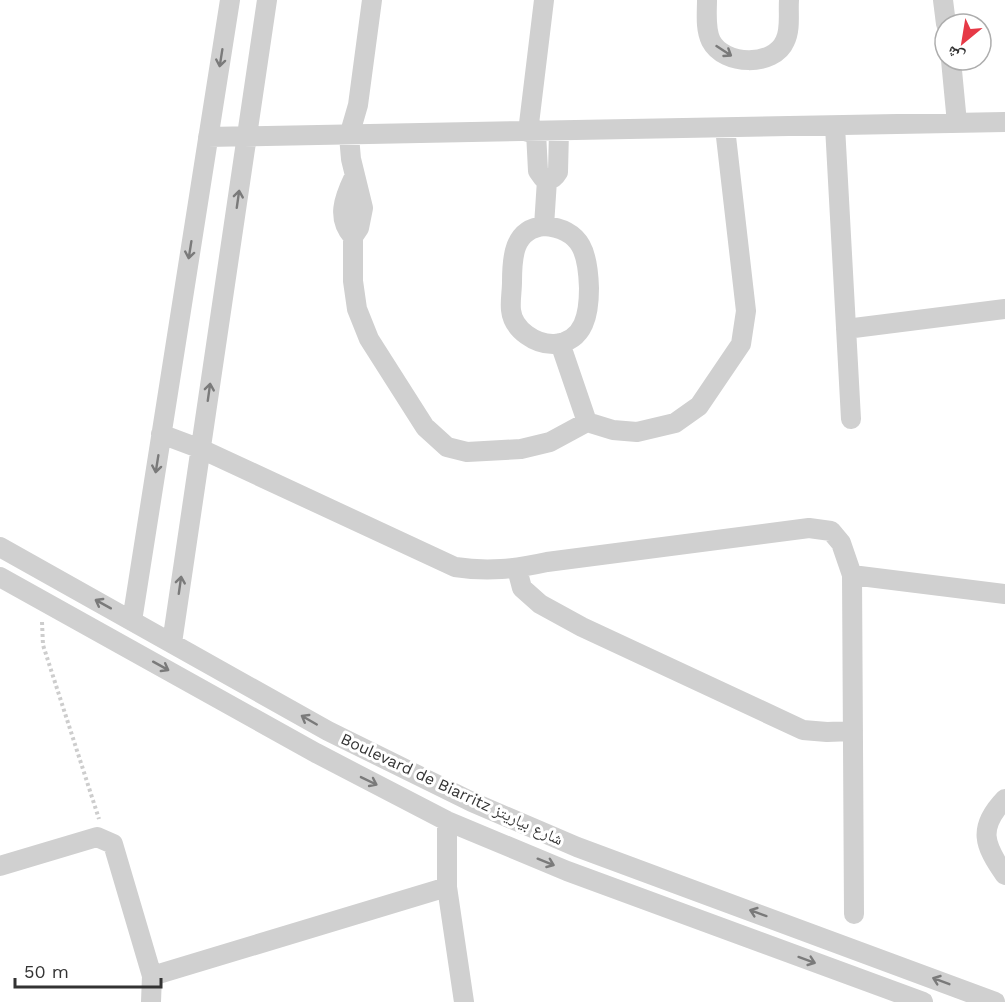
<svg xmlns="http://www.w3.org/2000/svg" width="1005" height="1002" font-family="'Work Sans','Noto Naskh Arabic',sans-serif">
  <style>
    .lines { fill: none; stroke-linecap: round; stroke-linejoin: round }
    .path { stroke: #cdcdcd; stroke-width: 4; stroke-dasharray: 3 3; stroke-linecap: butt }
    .minor { stroke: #d0d0d0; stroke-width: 20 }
    .oneway { stroke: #7a7a7a }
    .labels { text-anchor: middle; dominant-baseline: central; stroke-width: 6; stroke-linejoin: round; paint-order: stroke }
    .street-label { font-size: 16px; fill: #333; stroke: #fff }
  </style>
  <rect width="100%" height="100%" fill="#fff"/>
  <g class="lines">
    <!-- path -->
    <path class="path" d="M42 622 43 645 99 819"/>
    <!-- minor -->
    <path class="minor" d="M372 0 358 105 349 136 351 159 363 208 359 228 353 237V281L357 309 369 339 425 427 447 447 467 452 521 449 550 442 587 422 613 430 637 432 675 423 699 406 741 344 746 311 725 128
      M707 0C707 13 705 29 711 41 724 66 774 67 785 41 791 29 788 13 789 0
      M943 0 946 24
      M951 60 957 123
      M835 126 851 419
      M528 132 544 0
      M536 132 538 171 543 178C550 181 554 179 558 172L559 131
      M208 137 1005 122
      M544 226C583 229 588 255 589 288 589 313 585 341 555 344 536 345 513 330 511 310 510 301 512 291 512 282 512 258 513 229 544 226Z
      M544 226 547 180
      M353 237C336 218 344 198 354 177
      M846 329 1005 309
      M560 343 587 422
      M161 434 201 449 455 567C488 572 515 569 547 562L809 528 831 531 841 543 852 575 1005 594
      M0 547 328 731 472 802 577 847 995 1002
      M517 569 522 588 540 604 582 627 803 730 827 732 853 731
      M852 575 854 914
      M0 577 316 753 447 821 567 871 923 1002
      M132 621 230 0
      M172 643 267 0
      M1005 799C977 828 984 845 1005 875
      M447 821V887L464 1002
      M0 866 97 837 113 844 152 976 151 1002
      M152 976 447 887"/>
  </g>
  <!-- one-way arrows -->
  <defs><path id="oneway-shaft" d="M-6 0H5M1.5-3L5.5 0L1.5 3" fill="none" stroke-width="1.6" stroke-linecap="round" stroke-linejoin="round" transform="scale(1.5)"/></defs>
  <g class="oneway">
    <use href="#oneway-shaft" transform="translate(724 51) rotate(33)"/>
    <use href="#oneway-shaft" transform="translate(221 58) rotate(99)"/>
    <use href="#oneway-shaft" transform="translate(238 199) rotate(-82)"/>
    <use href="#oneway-shaft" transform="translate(190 250) rotate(99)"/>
    <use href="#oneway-shaft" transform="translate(209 392) rotate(-82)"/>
    <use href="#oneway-shaft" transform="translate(157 464) rotate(99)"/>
    <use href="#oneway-shaft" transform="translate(180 585) rotate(-82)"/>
    <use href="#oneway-shaft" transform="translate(103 604) rotate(-151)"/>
    <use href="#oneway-shaft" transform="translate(161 666) rotate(29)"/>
    <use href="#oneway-shaft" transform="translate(309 720) rotate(-150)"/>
    <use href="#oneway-shaft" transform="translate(369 781) rotate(26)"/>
    <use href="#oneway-shaft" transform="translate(546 862) rotate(22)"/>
    <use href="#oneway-shaft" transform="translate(758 913) rotate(-160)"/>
    <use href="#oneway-shaft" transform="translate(807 960) rotate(20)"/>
    <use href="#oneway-shaft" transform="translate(941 981) rotate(-159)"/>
  </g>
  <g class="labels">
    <!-- street labels -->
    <g class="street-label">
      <text transform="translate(452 789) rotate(25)">Boulevard de Biarritz شارع بياريتز</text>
    </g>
  </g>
  <!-- north arrow -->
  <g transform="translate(963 42) rotate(210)"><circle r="28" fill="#ffffff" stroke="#adadad" stroke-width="1.5"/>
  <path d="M0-4.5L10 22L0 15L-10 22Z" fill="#e63946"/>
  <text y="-9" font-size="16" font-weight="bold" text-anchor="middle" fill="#333333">ش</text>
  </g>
  <!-- scale -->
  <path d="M15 978v9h146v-9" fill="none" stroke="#333333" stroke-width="3"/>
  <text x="24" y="978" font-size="18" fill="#333333" stroke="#ffffff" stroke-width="4.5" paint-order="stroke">50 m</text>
</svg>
